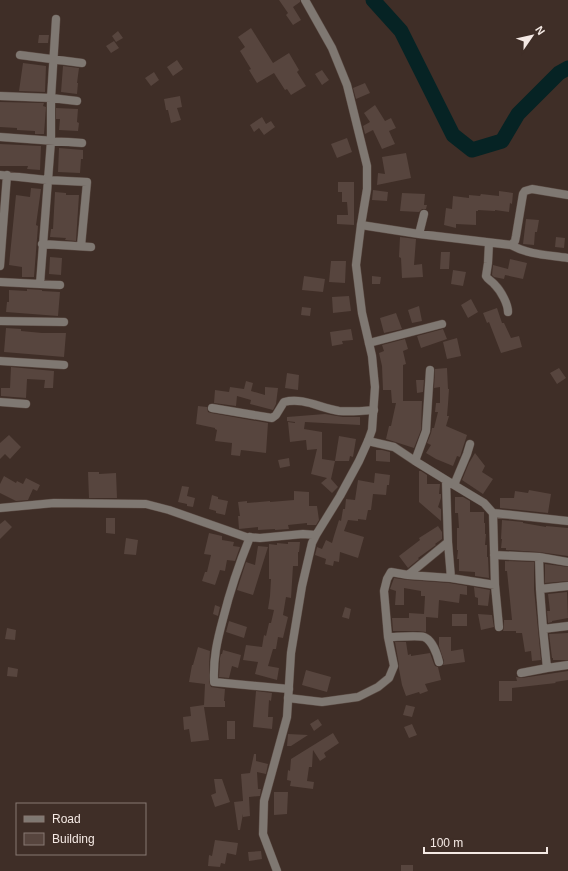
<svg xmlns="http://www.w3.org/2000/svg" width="568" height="871" font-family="Arial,sans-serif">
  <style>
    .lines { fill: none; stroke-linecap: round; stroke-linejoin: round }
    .river { stroke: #062324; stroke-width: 15 }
    .building { fill: #57453e }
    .minor-casing { stroke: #5c4c45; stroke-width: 9 }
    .tertiary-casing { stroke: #5c4c45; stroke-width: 9 }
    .minor { stroke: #7f7872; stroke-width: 8 }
    .tertiary { stroke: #7f7872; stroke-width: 8 }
  </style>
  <rect width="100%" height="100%" fill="#3f2e27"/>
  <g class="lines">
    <!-- river -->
    <path class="river" d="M373 0 401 31 453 135 472 150 502 141 518 114 559 73 568 68"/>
  </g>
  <!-- building -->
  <path class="building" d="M279 0H300V2L293 7 301 20 293 25 286 15 288 13Z
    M251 28 273 63 289 53 299 70 297 72 306 86 291 95 287 89 285 90 274 73 257 83 249 70 251 69 240 51 245 47 238 37Z
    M118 31 123 38 116 42 112 36Z
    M39 35H49L48 43H38Z
    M114 41 119 48 111 53 106 46Z
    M177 60 183 69 173 76 167 67Z
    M23 63 46 66 45 92 19 91Z
    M63 66 79 68 77 83H78L77 94 61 92Z
    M322 70 329 80 322 85 315 74Z
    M154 72 159 80 151 86 145 78Z
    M365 83 370 93 356 99 353 88Z
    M180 96 182 107 177 108 181 120 171 123 168 110H166L164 99Z
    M0 102 44 103 43 106 46 107 44 134H35V131L17 130V128L0 127Z
    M375 105 385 121 391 118 396 128 389 131 395 144 382 149 373 130 365 134 363 126 370 122 364 113Z
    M56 108 78 109 77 122 79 123 78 131 59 130 60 119H56Z
    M262 117 266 124 271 121 275 127 264 135 259 128 254 132 250 125Z
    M347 138 352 152 337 158 331 144Z
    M0 144 41 146 40 170 27 169 28 166H0Z
    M59 148 83 150V159H81L80 173 58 172Z
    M406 153 411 178 377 185 378 173 385 174 382 157Z
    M338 182H354V225L337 224V215H348L347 202H342V192H338Z
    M31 188 41 189 36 225 38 226 34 277H22V267L9 265 16 195 30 197Z
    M373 190 388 192 387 201 372 200Z
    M499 191 513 193 512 204 510 203 509 212 495 210V211L478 210V211H476V225L456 224V228L444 225 446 208 452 209 453 196 469 198V195L480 196 481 194 499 196Z
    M55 192 66 193V195H79L76 241 65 240 66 238 50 237 51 229H53Z
    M402 193 425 194 424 205H427L426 209H422L419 212 400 211Z
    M526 219 539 220 537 232H535L534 245 523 244Z
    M400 237 416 239 414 265 422 264 423 277 402 278 401 258 399 257Z
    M556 237 565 238 564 248 555 247Z
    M441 252H450L449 269H440Z
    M50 257 62 258 61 275 49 274Z
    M510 259 527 263 523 279 505 275 504 279 494 277 492 275 493 265 508 269Z
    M331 261H346L345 283 329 282Z
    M453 270 466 272 463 286 451 284Z
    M304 276 325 279 323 292 302 290Z
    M372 276 381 277 380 284H372Z
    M27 289 42 290V291L60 292 58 316 6 312 7 302H9V290L27 291Z
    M349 296 351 311 333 313 332 297Z
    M471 299 478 312 468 318 461 305Z
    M419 306 422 321 412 323 408 310Z
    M302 307 311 308 310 316 301 315Z
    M497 308 502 323H504L511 338 519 336 522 347 501 353 489 322 487 323 483 313Z
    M396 313 402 329 384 333 380 318Z
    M6 328 21 329V331L42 333H66L64 357 4 352Z
    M351 329 353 340 342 341 343 344 332 346 330 332Z
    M443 329 447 339 421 348 417 336Z
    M457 338 461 356 447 359 443 342Z
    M405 339 408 349 403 351 406 364 403 365V401H422L421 430 414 448 386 439 389 426H391L396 403H392L391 390H383L382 366 379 353 384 351 382 345Z
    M11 367 54 371 53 388H44L45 380 27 379 26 398 1 396V388H10Z
    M447 368 448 389H449L448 404 447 416H449L446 426 467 435 460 457 457 456 453 466 436 459 426 453 431 445 427 443 431 433 432 428H434L438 412H435L436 403H440V387L434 388 435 369Z
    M559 368 566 378 557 384 550 373Z
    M287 373 299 375 298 390 285 388Z
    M416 380H424L423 392 417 393Z
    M246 381 253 383 251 391 265 395V387L278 388 276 404 273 410 250 404 251 400 237 396 236 406 214 403 215 390 229 392 230 387 244 389Z
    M198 406 207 407 208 412 211 413 268 423 266 453 241 450 240 456 231 455 232 443 215 441 217 430 215 429V428L196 424Z
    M325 414 343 417H360V425L305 422 304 429 322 432V459L335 461 331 479 338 487 332 493 321 483 327 478 311 474 317 449 307 450 306 440 290 442 288 422 295 423V422L287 421V417Z
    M9 435 21 447 10 459 5 454 0 459V443Z
    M339 436 356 439 353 457 350 456 349 461H335Z
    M376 450H382L390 452V462L376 461Z
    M475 453 485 466 482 472 493 479 483 494 462 480 469 463Z
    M289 458 290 466 280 468 278 460Z
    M419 471H421L427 475V484H440L439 494H441V498L438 507 441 509V521L419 502Z
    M88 472H99V474L116 473 117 498H89Z
    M375 473 390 475 389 485H387L386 495 373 494 371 510H368L366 520 358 519V521L348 520 344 531 364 537 358 558 340 552 339 562 334 561 333 566 325 564 326 559 315 555 317 547 322 549 326 540 332 543 334 536 339 520 341 521 343 509H345L346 499 355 500 358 480 374 483Z
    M4 476 16 483 17 481 23 484 26 478 40 485 37 491 33 489 28 500 16 501 0 493V484Z
    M182 486 189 487 187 496 195 498 193 507 187 506V504L178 502Z
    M529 490 551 494 548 513 500 508V498H514L515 491 528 493Z
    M294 491 309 492V506H317L319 520 316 525H307V523L288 525 289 529 275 530V529L258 530V527L239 529 238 516H240L238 502 247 501V503L270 501V502L294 500Z
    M212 495 218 497V499L228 501 225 515 216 513V511L209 509Z
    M455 497H463L470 501V512H484V523H485V534H486L485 545H487V557H488L489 578 475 576V572L459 571V559H457L458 550H457V528H459L458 513H455Z
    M106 518H115V534L106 533Z
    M5 520 12 527 0 539V524Z
    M502 520 523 522V523L546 527V526L568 528V556L539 552 506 550V548H501L502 539H501Z
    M438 526 442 532V539L435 544 436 545 418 558 419 559 408 568 399 556 420 540 419 538Z
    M209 533 222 536V540L234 542 233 546 240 547 235 561 227 560 225 571 220 570 215 585 202 581 205 572H207L211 555 204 554Z
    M126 538 138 540 136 555 124 554Z
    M288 542H300L299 552H298V566H293L291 598 286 597 283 615 288 617 283 638 278 637 276 649H273L268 666 279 668 277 680 255 674 258 662 243 660 246 645 262 647 264 635 266 636 269 623H271L274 610 268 609 270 596 271 579H269V544L277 545V543L288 544Z
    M258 546 268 547 253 595 237 590 246 562 255 565Z
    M505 561 534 562V589L541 660 532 661 531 651 525 652 522 633H516V631H503L504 627V620H512L507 571H505Z
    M545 564 568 567V581L545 583Z
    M394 578 408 580 449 583 467 586V595L460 594 459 603 439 600 438 618 426 617V632L417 631H393L392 618H409V613L424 614 425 596H421V591L404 588V605H395L396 591 390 589Z
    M474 587 490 590 488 606 478 605V598L475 597Z
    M567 592 568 618 552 621V622L548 623 547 611H550L548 594Z
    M215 605 220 607 218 616 213 614Z
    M345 607 351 609 349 619 342 617Z
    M452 614H467V626H452Z
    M478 614 492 615 494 627 481 630Z
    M229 621 247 627 244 638 226 632Z
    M7 628 16 630 15 640 5 639Z
    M568 633V660H553V658H552L549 634Z
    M439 637H451V651L463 649 465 662 443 665 444 661 439 646Z
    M395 642H406L408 655 411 654V656L430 653 434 664 435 666 438 667 441 680 425 684 428 691 420 694 419 692 406 696 402 685 399 669V665Z
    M198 647 210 651 209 665V682L211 687 225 689 224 701H225V707H204L209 740 191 742 189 729 184 730 183 717 191 716 190 707 204 705 205 684 189 682 192 665H193Z
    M223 650 241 655 238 668 232 666 229 678 219 677 220 658 221 654H222Z
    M8 667 18 669 17 677 7 676Z
    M306 670 331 677 327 692 302 685Z
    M568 671V680L555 682 556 683 512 688V701H499V681H517L516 677 522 678Z
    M256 691 272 693 271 701 269 700 268 717H273L272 729 253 727Z
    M406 705 415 707 412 717 403 715Z
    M318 719 322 725 314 731 310 724Z
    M227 721H235V739H227Z
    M412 724 417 735 409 738 404 727Z
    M333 733 339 743 324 753 326 757 320 761 313 750 312 767H309L307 781 314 782 313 789 290 786 291 781 287 780 288 770 290 771 291 759Z
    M288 734 308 735 291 746H287Z
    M254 754H256V761L268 764 266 774 257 772 258 789H261L260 796 249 797 250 816 243 817V814L240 830H238L234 802 243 801 241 774 250 773Z
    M214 779H222L230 802 215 807 211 795 216 793Z
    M274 792H288L287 814 274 815Z
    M215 840 238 843 236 855 227 853 225 864 221 863 220 867 208 866 209 855 212 856Z
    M261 851 262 859 249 861 248 852Z
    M401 865H413V871H401Z"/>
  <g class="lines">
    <defs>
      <path id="minor" d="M20 55 82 63
        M0 96 51 98 77 101
        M0 137 82 143
        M0 175 47 180 87 182 81 246
        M361 225 419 234 511 245 515 241 516 236 523 194 525 191 532 189 568 195
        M419 234 424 214
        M489 243 488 263 486 276C488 280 492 281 495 285 501 291 508 304 508 312
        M42 244 91 247
        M511 245C529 255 548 255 568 258
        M0 266 7 175
        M0 282 60 285
        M40 284 51 141V98L56 19
        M0 321 64 322
        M369 343 442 324
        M0 361 64 365
        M0 402 26 404
        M212 408 272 418 276 415 284 402C303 397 320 408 339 411 351 412 362 411 374 410
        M368 441 394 447 415 461 426 431 430 370
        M415 461 454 485 467 454 470 444
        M493 513 568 521
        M250 537C239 564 230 591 223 619 217 641 213 659 214 682L289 689
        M448 542 451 578 495 585 493 513 484 503 454 485
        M494 555 539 557 568 562
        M539 557 540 589 568 586
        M408 575 451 578
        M495 585 499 627
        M540 589 543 629 568 626
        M543 629 547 668 568 665
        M388 637C395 637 419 635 424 637 432 640 437 654 439 662
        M521 673 547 668
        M288 698 322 702 358 697 378 687 389 678 394 666 388 637 384 591 387 579 391 572 408 575 448 542 446 481"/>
      <path id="tertiary" d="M0 508 54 503 146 504 169 510 246 537 260 538 303 534 316 535
        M277 871 263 834 264 801 287 717 291 653 302 586 312 543 316 535 340 496 359 461 368 441 372 430 375 387 372 356 362 313 356 265 361 225 367 189V166L347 85 332 48 305 0"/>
    </defs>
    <!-- minor casing -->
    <use href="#minor" class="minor-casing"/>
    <!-- tertiary casing -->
    <use href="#tertiary" class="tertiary-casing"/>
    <!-- minor -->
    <use href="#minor" class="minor"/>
    <!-- tertiary -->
    <use href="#tertiary" class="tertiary"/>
  </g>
  <!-- legend -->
  <rect x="16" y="803" width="130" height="52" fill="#3f2e27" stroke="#877973"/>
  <rect x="24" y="816" width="20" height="6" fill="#7f7872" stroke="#877973"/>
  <text x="52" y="823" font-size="12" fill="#f4e9e4">Road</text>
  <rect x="24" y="833" width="20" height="12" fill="#57453e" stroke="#877973"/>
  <text x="52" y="843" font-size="12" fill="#f4e9e4">Building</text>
  <!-- north arrow -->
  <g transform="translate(532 36) rotate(56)" stroke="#3f2e27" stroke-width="3" paint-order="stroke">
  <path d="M0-3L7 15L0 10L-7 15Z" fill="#f4e9e4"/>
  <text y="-6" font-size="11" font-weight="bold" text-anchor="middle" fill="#f4e9e4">N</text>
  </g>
  <!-- scale -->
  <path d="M424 847v6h123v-6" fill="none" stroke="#f4e9e4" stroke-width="2"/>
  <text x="430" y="847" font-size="12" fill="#f4e9e4" stroke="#3f2e27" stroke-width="3" paint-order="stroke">100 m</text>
</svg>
